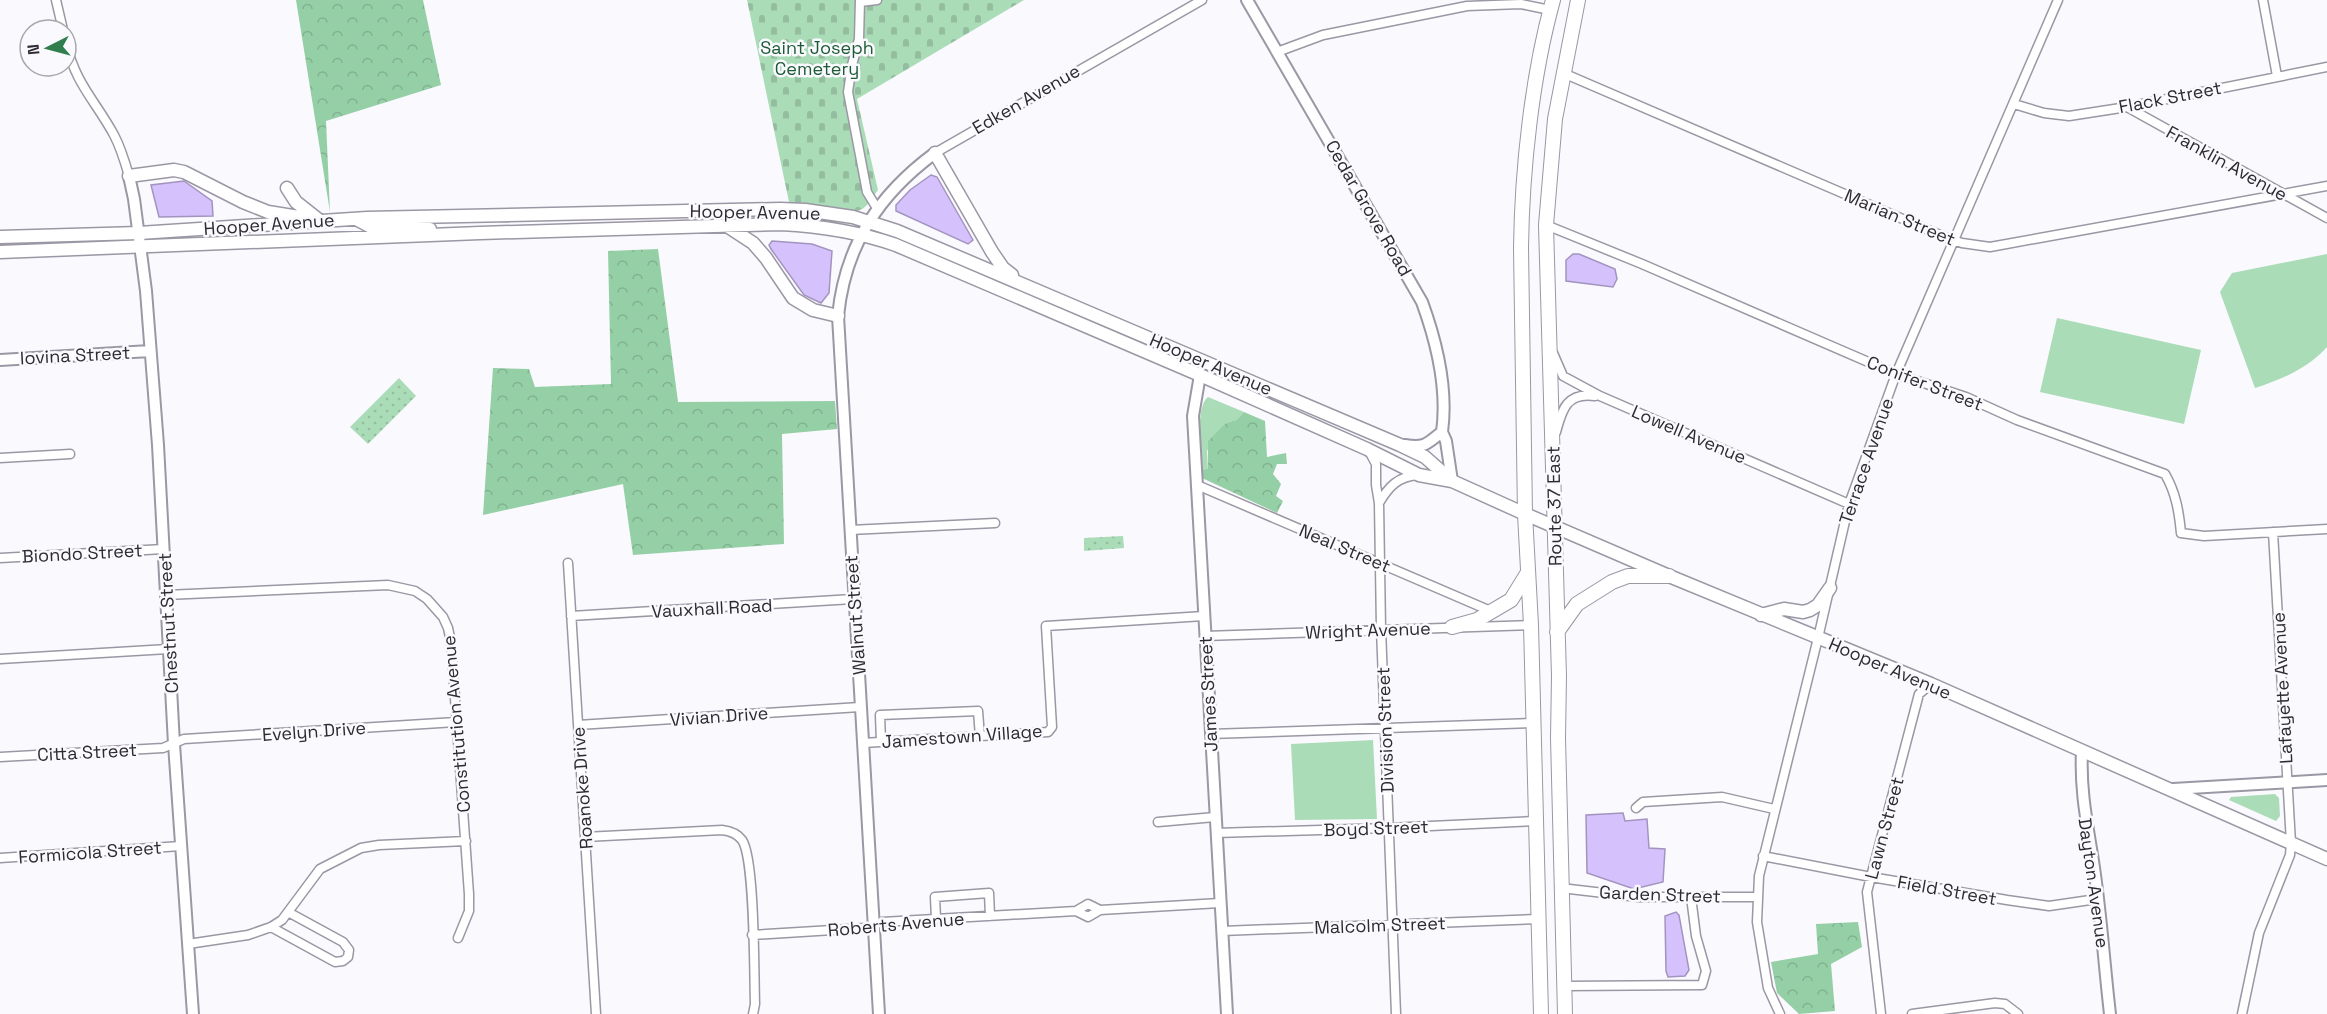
<svg xmlns="http://www.w3.org/2000/svg" width="2327" height="1014" font-family="'Space Grotesk',sans-serif">
  <style>
    .grass { fill: #aadcb8 }
    .forest { fill: url(#forest-crowns) }
    .cemetery { fill: url(#cemetery-stones) }
    .park { fill: url(#park-dots) }
    .water { fill: #d5c1fc; stroke: #a394bf; stroke-width: 1.5 }
    .lines { fill: none; stroke-linecap: round; stroke-linejoin: round }
    .minor-casing { stroke: #9b97a4; stroke-width: 11 }
    .tertiary-casing { stroke: #9b97a4; stroke-width: 14 }
    .primary-casing { stroke: #9b97a4; stroke-width: 15 }
    .trunk-casing { stroke: #9b97a4; stroke-width: 16 }
    .minor { stroke: #fff; stroke-width: 8 }
    .tertiary { stroke: #fff; stroke-width: 10 }
    .primary { stroke: #fff; stroke-width: 12 }
    .trunk { stroke: #fff; stroke-width: 14 }
    .labels { text-anchor: middle; dominant-baseline: central; stroke-width: 5; stroke-linejoin: round; paint-order: stroke }
    .park-label { font-size: 18px; fill: #1c5b35; stroke: #faf9fe }
    .street-label { font-size: 18px; fill: #2d2b30; stroke: #faf9fe }
  </style>
  <defs>
    <pattern id="forest-crowns" width="20" height="18" patternUnits="userSpaceOnUse" patternTransform="scale(1.5)"><rect width="20" height="18" fill="#95cfa6"/><path d="M2 6a3 3 0 1 1 6 0M12 15a3 3 0 1 1 6 0" fill="none" stroke="#81b28f"/></pattern>
    <pattern id="cemetery-stones" width="16" height="16" patternUnits="userSpaceOnUse" patternTransform="scale(1.5)"><rect width="16" height="16" fill="#aadcb8"/><path d="M2 7V4a2 2 0 0 1 4 0v3zM10 15v-3a2 2 0 0 1 4 0v3z" fill="#93bd9e"/></pattern>
    <pattern id="park-dots" width="8" height="8" patternUnits="userSpaceOnUse" patternTransform="scale(1.5)"><rect width="8" height="8" fill="#aadcb8"/><path d="M2 2h.1M6 6h.1" fill="none" stroke="#93bd9e" stroke-width="1.8" stroke-linecap="round"/></pattern>
  </defs>
  <rect width="100%" height="100%" fill="#faf9fe"/>
  <!-- grass -->
  <path class="grass" d="M2327 254V347C2307 369 2282 379 2255 388L2220 292 2232 273Z
    M2057 318 2201 350 2184 424 2040 392Z
    M1208 397 1244 412 1236 420 1226 423 1207 451 1208 470H1202C1201 453 1195 407 1208 397Z
    M1373 740 1377 819 1295 820 1291 744Z
    M2275 794 2279 798 2280 816 2276 821 2229 800 2231 797Z"/>
  <!-- forest -->
  <path class="forest" d="M296 0H423L441 85 326 121 330 212Z
    M658 249 678 402 835 401 837 429 782 434 784 544 633 555 623 484 483 515 493 368 529 369 535 387 611 384 608 251Z
    M1244 412 1265 421 1267 457 1286 453 1287 464H1277L1273 474 1281 484 1276 496 1283 501 1277 513 1202 478V470L1208 469V441L1226 423 1236 420Z
    M1858 922 1862 947 1831 964 1835 1011 1799 1014 1777 993 1771 962 1818 954 1816 924Z"/>
  <!-- cemetery -->
  <path class="cemetery" d="M747 0H1024L857 99 878 190C871 199 866 211 855 211L789 202Z"/>
  <!-- park -->
  <path class="park" d="M399 378 416 396 368 444 350 427Z
    M1123 536 1124 548 1084 551V538Z"/>
  <!-- water -->
  <path class="water" d="M931 175 937 177 973 240 968 244 896 211V205L910 190Z
    M184 181 212 201 213 216 159 217 151 185Z
    M772 241 812 244 832 251 829 293 821 303 804 295 771 249 769 245Z
    M1573 254H1579L1615 269 1617 279 1613 287 1566 281V260Z
    M1623 813 1625 821 1647 819 1649 848 1665 849 1663 882 1634 889 1587 873 1586 815Z
    M1676 912 1679 915 1689 970 1685 976 1668 977 1666 971 1665 916Z"/>
  <g class="lines">
    <defs>
      <path id="minor" d="M56 0 63 30
        M860 0 859 39 852 65 848 92 867 192 878 210
        M2263 0 2277 76
        M860 2 877 0
        M66 43C76 85 95 100 114 135 121 148 125 162 129 176
        M1277 52 1323 35 1467 6 1521 4 1550 10
        M1563 73 1947 238 1962 243 1990 247 2327 186
        M2014 104 2044 113 2069 116 2127 107 2327 67
        M2127 107 2327 218
        M935 153 1202 0
        M1546 225 1642 264 1896 374 1966 397 2017 420 2165 474C2176 493 2179 512 2181 533L2204 536 2327 529
        M1553 353 1563 376 1600 396 1849 504
        M1556 432C1562 409 1567 392 1595 396
        M1368 449 1376 464V485L1379 503 1381 629 1396 1014
        M0 458 70 454
        M1197 485 1493 612
        M1379 503C1389 486 1398 477 1417 475
        M850 530 995 523
        M0 558 164 549
        M568 563 596 1014
        M166 595 388 585 415 591 427 599 443 617 448 628 451 642 469 894V911L458 938
        M571 616 853 599
        M1205 636 1531 625
        M0 659 168 649
        M578 725 860 707
        M1210 734 1533 723
        M881 742 880 715 978 711 980 737
        M863 743 1048 732 1052 727 1046 626 1204 616
        M0 757 163 748 184 739 456 722
        M1636 808 1643 802 1722 797 1774 809
        M1158 822 1215 817
        M1216 833 1388 828 1536 821
        M585 837 722 830C730 831 737 833 742 840 755 858 754 975 755 1004L753 1014
        M1763 856 1871 877 2007 900 2049 906 2097 899
        M0 858 181 846
        M1561 888 1638 897H1758
        M1076 911 1088 904 1100 910
        M936 919 935 897 989 893 990 916
        M271 927 335 962 343 961 348 957 349 950 343 942 288 912
        M1222 931 1539 919
        M752 935 865 928 882 922 1076 911 1088 917 1100 910 1220 903
        M188 944 248 935 271 927 282 920 320 869 361 848 379 845 466 841
        M1564 986 1702 985 1706 971 1696 936 1691 897
        M1780 1014 1768 988 1757 922 1759 876 1818 638 1849 504 1896 374 2058 0
        M1881 1014 1867 892 1919 694 1931 684
        M1912 1014 1995 1003 2005 1004 2018 1014
        M2242 1014 2259 933 2290 855 2291 843 2273 532"/>
      <path id="tertiary" d="M1247 0 1422 302C1437 343 1448 389 1442 432L1446 441 1452 481
        M129 176 134 199 146 291 158 445 174 744 193 1014
        M0 360 150 351
        M1200 375 1193 416 1227 1014
        M1405 445C1426 448 1426 444 1442 432
        M2082 751C2080 790 2087 823 2093 861 2101 912 2104 963 2110 1014
        M2173 789 2327 780
        M879 1014 838 316C845 246 878 195 935 153"/>
      <path id="primary" d="M935 153 992 252 1003 268 1012 275
        M129 176 174 170 184 172 243 202 268 212 299 217
        M287 188 296 202 320 221
        M356 219 371 227 430 229
        M727 226 753 243 766 258 793 298 813 310 838 316
        M0 237 139 233 367 218 780 209 805 210 853 217 897 231 1400 445 1425 457 1451 480
        M0 252 480 233 781 224C820 226 859 232 896 245L1200 375 1367 449 1419 475 1452 481 1525 514 1669 576 1931 684 2327 859
        M1761 615 1784 609 1803 612 1810 610 1818 605 1830 588"/>
      <path id="trunk" d="M1452 627 1477 620 1511 600 1527 574
        M1557 632 1577 604 1612 582 1628 576H1669
        M1541 1014 1531 625 1525 514 1521 248C1522 169 1532 76 1553 0
        M1565 1014 1558 738 1559 676 1546 225 1555 119 1578 0"/>
    </defs>
    <!-- minor casing -->
    <use href="#minor" class="minor-casing"/>
    <!-- tertiary casing -->
    <use href="#tertiary" class="tertiary-casing"/>
    <!-- primary casing -->
    <use href="#primary" class="primary-casing"/>
    <!-- trunk casing -->
    <use href="#trunk" class="trunk-casing"/>
    <!-- minor -->
    <use href="#minor" class="minor"/>
    <!-- tertiary -->
    <use href="#tertiary" class="tertiary"/>
    <!-- primary -->
    <use href="#primary" class="primary"/>
    <!-- trunk -->
    <use href="#trunk" class="trunk"/>
  </g>
  <g class="labels">
    <!-- park labels -->
    <g class="park-label">
      <text x="817" y="47">Saint Joseph<tspan x="817" dy="21">Cemetery</tspan></text>
    </g>
    <!-- street labels -->
    <g class="street-label">
      <text transform="translate(2170 97) rotate(-11)">Flack Street</text>
      <text transform="translate(1026 99) rotate(-30)">Edken Avenue</text>
      <text transform="translate(2227 163) rotate(29)">Franklin Avenue</text>
      <text transform="translate(1369 208) rotate(60)">Cedar Grove Road</text>
      <text transform="translate(755 212) rotate(1)">Hooper Avenue</text>
      <text transform="translate(1900 217) rotate(23)">Marian Street</text>
      <text transform="translate(269 224) rotate(-4)">Hooper Avenue</text>
      <text transform="translate(75 355) rotate(-3)">Iovina Street</text>
      <text transform="translate(1211 364) rotate(23)">Hooper Avenue</text>
      <text transform="translate(1925 383) rotate(21)">Conifer Street</text>
      <text transform="translate(1689 434) rotate(23)">Lowell Avenue</text>
      <text transform="translate(1866 461) rotate(-71)">Terrace Avenue</text>
      <text transform="translate(1554 506) rotate(-91)">Route 37 East</text>
      <text transform="translate(1345 548) rotate(23)">Neal Street</text>
      <text transform="translate(82 553) rotate(-3)">Biondo Street</text>
      <text transform="translate(712 608) rotate(-3)">Vauxhall Road</text>
      <text transform="translate(855 615) rotate(-94)">Walnut Street</text>
      <text transform="translate(168 623) rotate(-93)">Chestnut Street</text>
      <text transform="translate(1368 630) rotate(-2)">Wright Avenue</text>
      <text transform="translate(1890 668) rotate(23)">Hooper Avenue</text>
      <text transform="translate(2282 688) rotate(-93)">Lafayette Avenue</text>
      <text transform="translate(1208 694) rotate(-93)">James Street</text>
      <text transform="translate(719 716) rotate(-4)">Vivian Drive</text>
      <text transform="translate(456 724) rotate(-95)">Constitution Avenue</text>
      <text transform="translate(1385 730) rotate(-92)">Division Street</text>
      <text transform="translate(314 731) rotate(-4)">Evelyn Drive</text>
      <text transform="translate(962 736) rotate(-4)">Jamestown Village</text>
      <text transform="translate(87 752) rotate(-3)">Citta Street</text>
      <text transform="translate(582 788) rotate(-94)">Roanoke Drive</text>
      <text transform="translate(1376 828) rotate(-2)">Boyd Street</text>
      <text transform="translate(1884 828) rotate(-75)">Lawn Street</text>
      <text transform="translate(90 852) rotate(-4)">Formicola Street</text>
      <text transform="translate(2094 883) rotate(82)">Dayton Avenue</text>
      <text transform="translate(1947 890) rotate(10)">Field Street</text>
      <text transform="translate(1660 894) rotate(2)">Garden Street</text>
      <text transform="translate(896 924) rotate(-5)">Roberts Avenue</text>
      <text transform="translate(1380 925) rotate(-2)">Malcolm Street</text>
    </g>
  </g>
  <!-- north arrow -->
  <g transform="translate(48 48) rotate(264)"><circle r="28" fill="#faf9fe" stroke="#a8a7ac" stroke-width="1.5"/>
  <path d="M0-4.5L10 22L0 15L-10 22Z" fill="#307d4d"/>
  <text y="-9" font-size="16" font-weight="bold" text-anchor="middle" fill="#2d2b30">N</text>
  </g>
</svg>
